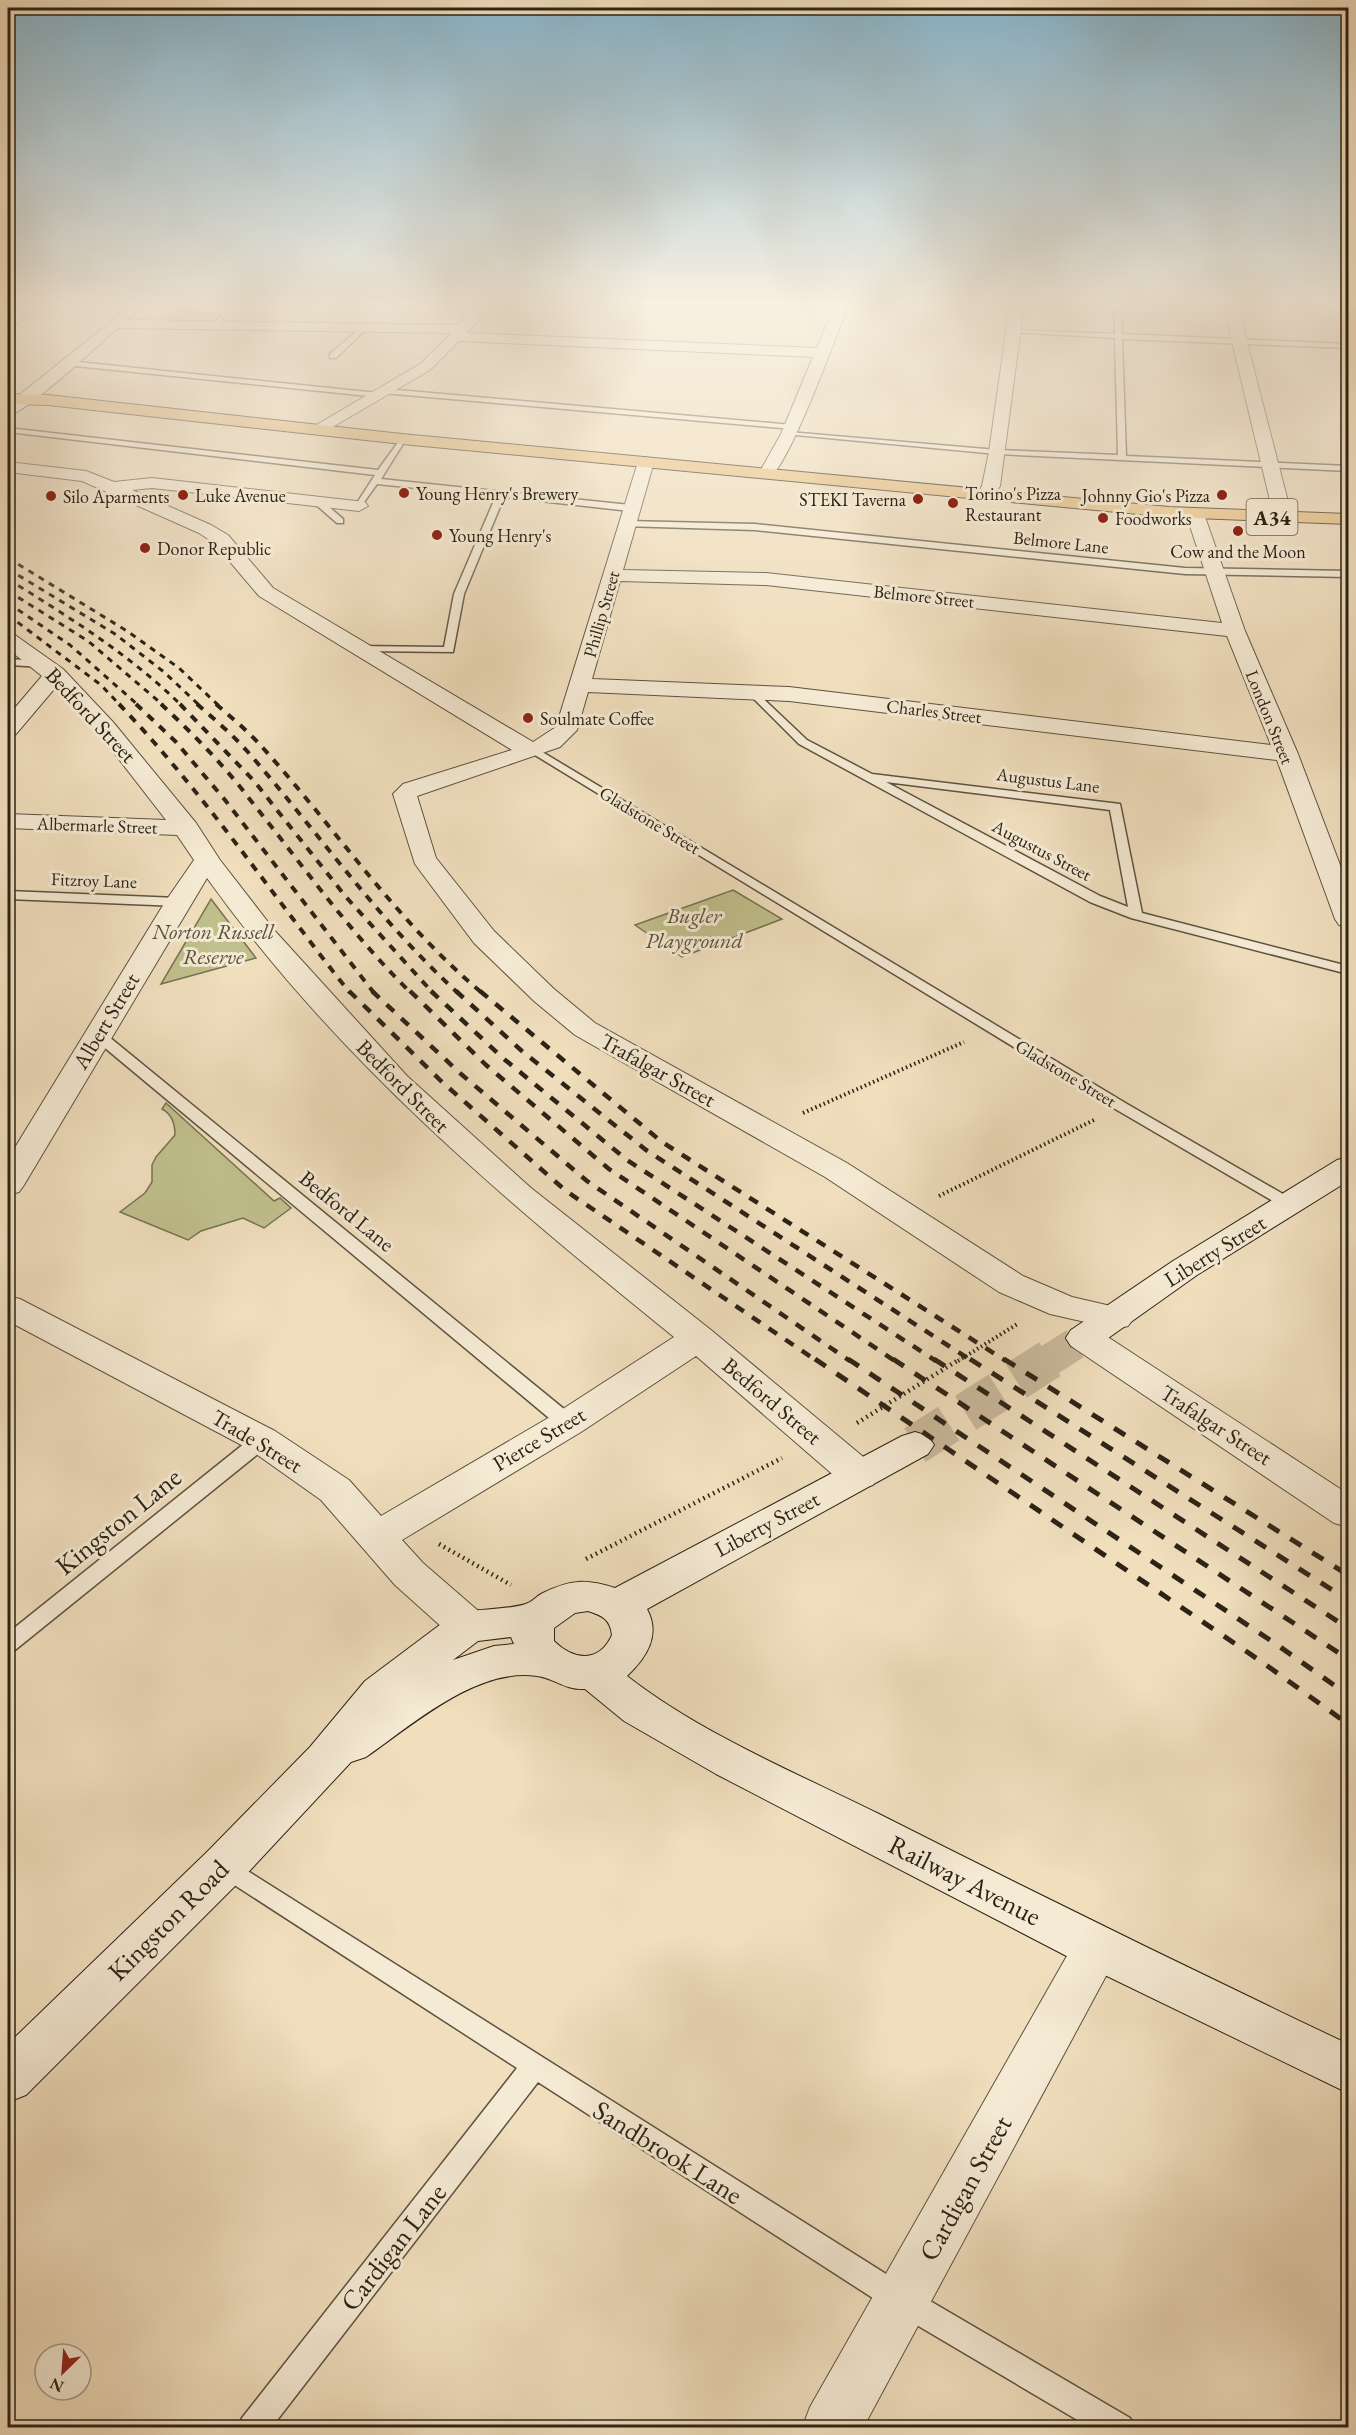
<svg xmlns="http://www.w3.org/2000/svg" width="1356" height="2435" font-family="'EB Garamond',serif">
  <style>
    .green { fill: #c0c08d; stroke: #767252; stroke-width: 1.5 }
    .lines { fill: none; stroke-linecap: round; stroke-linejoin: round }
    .secondary-tunnel-far1 { stroke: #c9b99c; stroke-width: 32; stroke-dasharray: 32 16; stroke-linecap: butt }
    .secondary-tunnel { stroke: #c9b99c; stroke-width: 40; stroke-dasharray: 40 20; stroke-linecap: butt }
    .lane-casing { stroke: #5d5240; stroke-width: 3 }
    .street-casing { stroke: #5d5240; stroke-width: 2 }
    .secondary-casing { stroke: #2c2316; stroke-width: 2 }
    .highway-casing { stroke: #2c2316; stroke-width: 2 }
    .path-far1 { stroke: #2c2316; stroke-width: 4; stroke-dasharray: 1.5 3; stroke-linecap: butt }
    .path { stroke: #2c2316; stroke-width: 4.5; stroke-dasharray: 1.5 4; stroke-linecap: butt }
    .lane { fill: #f5ead4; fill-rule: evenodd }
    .street { fill: #f5ead4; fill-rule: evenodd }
    .secondary { fill: #f5ead4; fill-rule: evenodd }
    .highway { fill: #e8bf7e; fill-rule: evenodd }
    .rail-far3 { stroke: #2c2316; stroke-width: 3; stroke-dasharray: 6 6; stroke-linecap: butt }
    .rail-far2 { stroke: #2c2316; stroke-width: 4; stroke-dasharray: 8 8; stroke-linecap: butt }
    .rail-far1 { stroke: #2c2316; stroke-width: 4.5; stroke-dasharray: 10 10; stroke-linecap: butt }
    .rail { stroke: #2c2316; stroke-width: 5; stroke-dasharray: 13 13; stroke-linecap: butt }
    .poi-dot { fill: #8f2418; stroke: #f5ead4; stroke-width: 2 }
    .labels { text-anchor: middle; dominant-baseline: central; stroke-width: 6; stroke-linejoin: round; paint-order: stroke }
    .far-poi-label { font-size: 18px; fill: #2c2316; stroke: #f5ead4; text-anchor: start }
    .far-street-label { font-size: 18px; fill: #2c2316; stroke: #f5ead4 }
    .shield { fill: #f5ead4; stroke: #685f4f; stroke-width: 1.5 }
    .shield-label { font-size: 21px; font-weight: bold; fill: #2c2316 }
    .street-label { font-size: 22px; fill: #2c2316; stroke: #f5ead4 }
    .park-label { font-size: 22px; font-style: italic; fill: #58523a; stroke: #f5ead4 }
    .near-street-label { font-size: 27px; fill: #2c2316; stroke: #f5ead4 }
  </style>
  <rect width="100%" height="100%" fill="#f0debd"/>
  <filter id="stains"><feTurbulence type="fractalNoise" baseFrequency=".00333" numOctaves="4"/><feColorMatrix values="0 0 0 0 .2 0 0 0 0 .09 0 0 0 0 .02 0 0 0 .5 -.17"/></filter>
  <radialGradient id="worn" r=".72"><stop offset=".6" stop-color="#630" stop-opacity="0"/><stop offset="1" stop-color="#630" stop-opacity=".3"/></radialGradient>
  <!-- green -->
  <path class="green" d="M733 890 782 919 682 957 635 925Z
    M211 899 256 958 161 984Z
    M166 1103 274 1201 280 1198 291 1208 264 1228 243 1218 201 1231 188 1240 120 1212 145 1193 152 1182V1165L156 1157 175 1135C175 1124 172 1114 162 1109Z"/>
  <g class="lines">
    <!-- secondary-tunnel-far1 -->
    <path class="secondary-tunnel-far1" d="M1048 1361 1084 1338"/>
    <!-- secondary-tunnel -->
    <path class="secondary-tunnel" d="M915 1445 1050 1359"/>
    <defs>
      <path id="lane" d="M230 304H237L216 326H212Z
        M462 304H488V305L485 307Z
        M1115 304H1121L1122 334 1348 344V348L1122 339 1126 456 1348 466V471L997 454 785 434 789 432 997 450 1118 455 1115 338 1010 332 1014 330 1115 334Z
        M1339 304H1345L1348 322 1345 320Z
        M8 310 26 313 8 314Z
        M362 327 367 328 336 358H330V354Z
        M68 361 378 393 382 395 378 397 65 365Z
        M386 389 792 425 796 427 792 429 383 393Z
        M8 428 378 470 402 437 406 439 381 479 630 505 634 508 630 511 504 497 464 594 453 652 359 651 354 648 355 646 444 647 454 594 496 496 377 484 359 509 355 506 375 475 8 432Z
        M314 499H320L343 519V523H337L314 503Z
        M626 521 755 524 1185 568 1348 571V577L1185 574 755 530 623 526V522Z
        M8 659 44 661 49 664 44 667 8 665Z
        M752 688 807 740 872 774 1120 804 1142 913 1348 966V974L1131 918 1090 902 799 744 748 693 747 691ZM886 782 1110 810 1128 907 1100 896Z
        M534 747 1127 1104 1295 1201 1297 1204 1295 1207H1283L1117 1110 530 752 528 750Z
        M8 891 178 898 185 902 178 906 8 899Z
        M98 1031 103 1032 575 1418 577 1423 575 1428H561L93 1038 91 1035Z
        M262 1433 269 1435 271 1440 269 1445 15 1650 8 1652V1633L255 1435Z
        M224 1856 913 2291 1130 2418 1135 2428H1091L893 2311 538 2082 271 2428H237L242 2418 517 2068 216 1873 212 1866 216 1859Z"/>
      <path id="street" d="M26 304H41L13 327 8 328V318Z
        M477 304H491L467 333 817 348 835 304H849C838 330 787 473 768 478L759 473 781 434 813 357 459 341 430 370 319 435 311 430 313 427 420 364 452 333 118 328C98 345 27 412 8 416V404L132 305 139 309 127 320 459 325Z
        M1010 304H1024L1000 486 992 498 986 499 977 494 982 486 989 452Z
        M1223 304H1237L1292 517 1289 521H1277L1274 517Z
        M646 457 654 462 623 570 766 573 1222 623 1186 514 1195 509 1204 514 1245 631 1298 754 1348 886V927L1339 925 1335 919 1277 760 789 701 588 692 577 730 560 747 417 796 436 858 494 931 554 989 595 1023 847 1163 1023 1276 1072 1297 1128 1310 1134 1318 1128 1326 1116 1329 1050 1314 999 1292 825 1177 575 1035 534 1001 474 943 415 864 393 794 403 784 512 750 259 596 214 543 199 533 82 481 8 472V462L86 471 114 482 152 478 365 502 368 506 359 511 152 488 132 490 211 525 228 535 273 588 533 742 556 727 638 462ZM620 581 766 585 1227 636 1271 745 789 687 592 679Z
        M8 633 15 635 63 669 113 722 196 823 220 860 275 931 407 1076 531 1188 711 1330 873 1465 878 1475 873 1485 859 1489 845 1485 696 1356 581 1432 402 1540 423 1563 483 1615 489 1626 483 1637 468 1642 453 1637 395 1585 321 1500 249 1449 8 1321V1296L20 1299 275 1431 349 1480 381 1516 555 1414 674 1337C500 1196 339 1062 207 878L24 1185 19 1192 8 1195V1159L165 902 194 860 177 835 8 828V814L166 820 97 731 55 688 16 734 8 736V716L42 676 8 649Z
        M1084 1326 1097 1330 1348 1494V1527L1334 1523 1071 1346 1066 1338 1071 1330Z
        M1097 1926 1114 1933 1121 1948 863 2428H802L810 2407 1080 1933Z"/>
      <path id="secondary" d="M1348 1157V1181L1197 1275 1097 1346 1084 1350 1071 1346 1066 1338 1071 1330 1173 1261 1337 1160Z
        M915 1432 928 1436 934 1445 928 1454 647 1609C661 1635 647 1657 627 1676 700 1733 794 1772 877 1813 1033 1892 1190 1969 1348 2044V2093L1080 1963 716 1774 624 1721 585 1689C564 1690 554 1678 537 1676 477 1667 412 1725 366 1757L351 1762 241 1880 26 2095 8 2102V2044L207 1852 310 1747 365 1681 453 1615C473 1608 514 1610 528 1603 533 1601 538 1595 543 1593 571 1579 587 1579 615 1588L902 1436ZM588 1611C603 1616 610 1619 612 1635 599 1664 573 1660 554 1641V1628L575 1613ZM511 1637 514 1644 494 1646 453 1660 478 1641Z"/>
      <path id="highway" d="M8 394 48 395 402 434 1169 507 1348 514V524L1169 517 402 444 48 405 8 404Z"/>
    </defs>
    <!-- lane casing -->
    <use href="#lane" class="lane-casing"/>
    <!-- street casing -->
    <use href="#street" class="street-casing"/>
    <!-- secondary casing -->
    <use href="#secondary" class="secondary-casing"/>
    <!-- highway casing -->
    <use href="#highway" class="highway-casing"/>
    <!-- path-far1 -->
    <path class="path-far1" d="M803 1113 964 1042
      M939 1196 1094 1120
      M958 1361 1019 1323"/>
    <!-- path -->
    <path class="path" d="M857 1423 960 1359
      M439 1544 511 1585
      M586 1559 782 1458"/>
    <!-- lane -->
    <use href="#lane" class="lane"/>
    <!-- street -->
    <use href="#street" class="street"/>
    <!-- secondary -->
    <use href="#secondary" class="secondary"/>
    <!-- highway -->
    <use href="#highway" class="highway"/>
    <!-- rail-far3 -->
    <path class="rail-far3" d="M8 558 127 631 179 668 218 705
      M8 569 115 634 164 672 199 705
      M8 579C70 618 129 654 181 705
      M8 591 88 641 163 705
      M8 603 70 645 138 705
      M8 615 101 685 120 705"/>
    <!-- rail-far2 -->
    <path class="rail-far2" d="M119 704C204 793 273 896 350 993
      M136 704 176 742 225 800 374 993
      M161 704C192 733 222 763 248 797 301 863 350 933 411 993
      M180 704 254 781 346 897 433 993
      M197 704C214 719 232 734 247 751 318 832 378 920 458 993
      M216 704C232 718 249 732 263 748 336 829 397 922 482 993"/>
    <!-- rail-far1 -->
    <path class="rail-far1" d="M349 991 441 1081 566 1191 817 1361
      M372 991 461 1074 587 1181 850 1361
      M410 991 486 1065 609 1169 895 1361
      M431 991 504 1059 627 1160 936 1361
      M456 991 523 1052 646 1150 972 1361
      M480 991 662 1142 1006 1361"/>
    <!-- rail -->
    <path class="rail" d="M815 1359 1262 1662 1348 1724
      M848 1359 1276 1644 1348 1695
      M893 1359 1348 1659
      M934 1359 1348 1628
      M970 1359 1348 1600
      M1004 1359 1348 1575"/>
  </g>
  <!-- sky -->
  <linearGradient id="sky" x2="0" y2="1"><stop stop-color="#89b8d0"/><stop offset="0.47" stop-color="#f8f0e1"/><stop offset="1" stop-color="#f8f0e1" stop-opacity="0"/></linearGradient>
  <rect width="1356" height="645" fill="url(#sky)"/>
  <!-- markers -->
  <g class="poi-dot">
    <circle cx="404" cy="493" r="6"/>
    <circle cx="183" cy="495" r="6"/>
    <circle cx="1222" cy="495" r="6"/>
    <circle cx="51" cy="496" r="6"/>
    <circle cx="918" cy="499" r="6"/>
    <circle cx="953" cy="503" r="6"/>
    <circle cx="1103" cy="518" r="6"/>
    <circle cx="1238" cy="531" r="6"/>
    <circle cx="437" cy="535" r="6"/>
    <circle cx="145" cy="548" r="6"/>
    <circle cx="528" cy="718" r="6"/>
  </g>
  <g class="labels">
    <!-- far-poi labels -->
    <g class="far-poi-label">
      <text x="416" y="493">Young Henry's Brewery</text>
      <text x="965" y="493">Torino's Pizza<tspan x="965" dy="21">Restaurant</tspan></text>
      <text x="195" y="495">Luke Avenue</text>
      <text x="1210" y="495" text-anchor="end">Johnny Gio's Pizza</text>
      <text x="63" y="496">Silo Aparments</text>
      <text x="906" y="499" text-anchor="end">STEKI Taverna</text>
      <text x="1115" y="518">Foodworks</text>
      <text x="449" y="535">Young Henry's</text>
      <text x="157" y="548">Donor Republic</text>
      <text x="1238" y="551" text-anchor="middle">Cow and the Moon</text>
      <text x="540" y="718">Soulmate Coffee</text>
    </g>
    <!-- far-street labels -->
    <g class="far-street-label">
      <text transform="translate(1061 542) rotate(6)">Belmore Lane</text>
      <text transform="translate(924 596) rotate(6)">Belmore Street</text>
      <text transform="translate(601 614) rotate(-74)">Phillip Street</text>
      <text transform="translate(934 711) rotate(7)">Charles Street</text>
      <text transform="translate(1270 717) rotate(68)">London Street</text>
      <text transform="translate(1048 780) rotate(7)">Augustus Lane</text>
      <text transform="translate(650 820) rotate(31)">Gladstone Street</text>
      <text transform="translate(97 825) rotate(2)">Albermarle Street</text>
      <text transform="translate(1042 850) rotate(28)">Augustus Street</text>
      <text transform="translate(94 880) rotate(2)">Fitzroy Lane</text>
      <text transform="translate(1066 1073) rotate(31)">Gladstone Street</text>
    </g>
    <!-- shield labels -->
    <rect class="shield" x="1246.5" y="499" width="51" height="36" rx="4.5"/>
    <g class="shield-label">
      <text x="1272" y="517">A34</text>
    </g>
    <!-- street labels -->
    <g class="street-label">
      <text transform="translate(91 715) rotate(47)">Bedford Street</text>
      <text transform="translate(106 1021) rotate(-59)">Albert Street</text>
      <text transform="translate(658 1070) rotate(29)">Trafalgar Street</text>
      <text transform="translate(403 1086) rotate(45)">Bedford Street</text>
      <text transform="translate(347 1211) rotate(39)">Bedford Lane</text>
      <text transform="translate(1215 1251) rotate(-32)">Liberty Street</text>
      <text transform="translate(772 1401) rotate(40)">Bedford Street</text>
      <text transform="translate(1216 1425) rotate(33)">Trafalgar Street</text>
      <text transform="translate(539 1439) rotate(-31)">Pierce Street</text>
      <text transform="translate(257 1441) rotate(31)">Trade Street</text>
      <text transform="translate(767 1524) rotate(-28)">Liberty Street</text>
    </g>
    <!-- park labels -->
    <g class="park-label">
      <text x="694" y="915">Bugler<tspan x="694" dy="25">Playground</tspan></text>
      <text x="213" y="931">Norton Russell<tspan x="213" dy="25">Reserve</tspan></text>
    </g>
    <!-- near-street labels -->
    <g class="near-street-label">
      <text transform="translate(118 1521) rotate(-39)">Kingston Lane</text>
      <text transform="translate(965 1880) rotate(27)">Railway Avenue</text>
      <text transform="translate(168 1920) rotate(-45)">Kingston Road</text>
      <text transform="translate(668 2152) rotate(32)">Sandbrook Lane</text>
      <text transform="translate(965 2188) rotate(-61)">Cardigan Street</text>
      <text transform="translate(393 2247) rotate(-52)">Cardigan Lane</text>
    </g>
  </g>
  <!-- margin -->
  <rect width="1356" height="2435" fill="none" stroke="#f0debd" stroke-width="30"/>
  <rect x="9" y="9" width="1338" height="2417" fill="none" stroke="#2c2316" stroke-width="3"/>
  <rect x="15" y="15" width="1326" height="2405" fill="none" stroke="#2c2316" stroke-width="1.5"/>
  <!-- north arrow -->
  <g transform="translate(63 2372) rotate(205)"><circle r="28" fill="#f5ead4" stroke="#a59a88" stroke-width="1.5"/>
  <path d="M0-4.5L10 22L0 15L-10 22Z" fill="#8f2418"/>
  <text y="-9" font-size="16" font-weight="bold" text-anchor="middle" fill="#2c2316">N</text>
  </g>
  <rect width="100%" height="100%" filter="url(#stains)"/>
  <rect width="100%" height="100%" fill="url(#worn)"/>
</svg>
